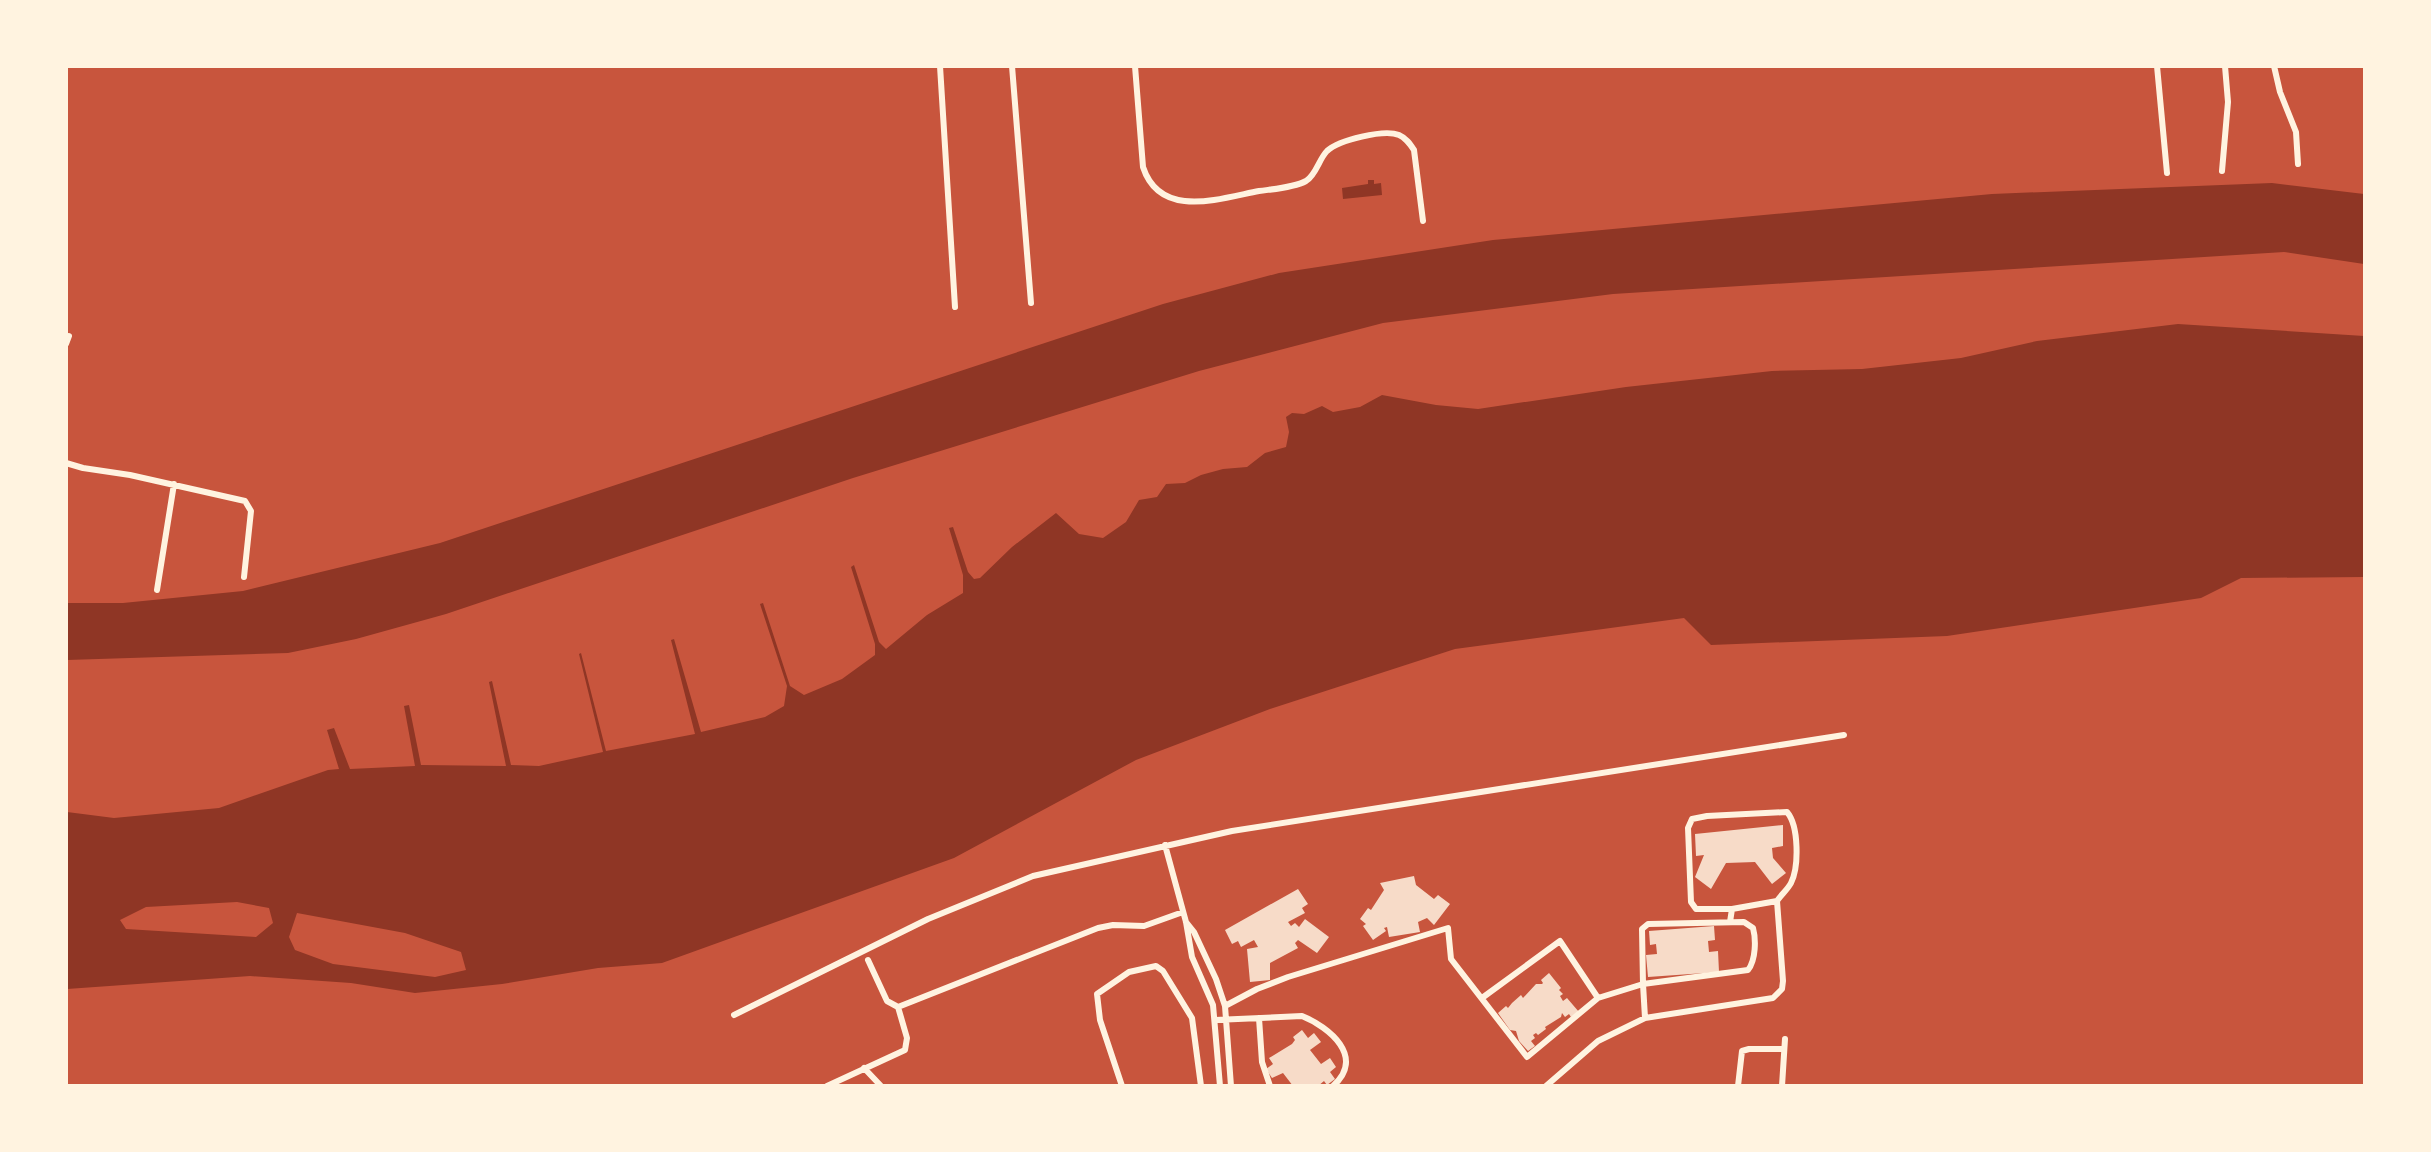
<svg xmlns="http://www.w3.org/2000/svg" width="2431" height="1152" font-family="Ubuntu,sans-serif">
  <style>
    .water { fill: #8f3625; fill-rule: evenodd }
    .building { fill: #f7dbc8 }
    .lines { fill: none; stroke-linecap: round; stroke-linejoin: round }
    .minor { stroke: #fff3e0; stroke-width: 6 }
  </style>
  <rect width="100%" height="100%" fill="#c8553d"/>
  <!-- water -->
  <path class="water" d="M1368 180H1374V184L1381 183 1382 195 1343 199 1342 188 1368 184Z
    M2272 183 2364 194V264L2284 252 1613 294 1383 323 1199 371 853 478 446 614 356 639 288 653 67 660V603H123L243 591 440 543 1163 304 1279 273 1493 240 1992 194Z
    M2178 324 2364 336V577L2241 578 2201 598 1947 636 1711 645 1684 618 1455 649 1270 709 1136 760 954 858 662 963 598 968 502 984 415 993 351 983 250 976 67 989V812L114 818 219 808 328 770 339 769 327 730 334 728 350 769 415 766 404 706 409 705 421 765 506 766 489 682 492 681 511 765 539 766 603 752 579 654 581 653 606 751 695 734 671 640 674 639 701 732 765 717 784 706 787 686 760 604 763 603 790 686 804 695 842 679 875 655V644L851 567 854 565 879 642 886 649 927 615 963 593V575L949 528 953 527 968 572 974 579 980 578 1012 547 1056 513 1079 534 1103 538 1126 522 1139 500 1157 497 1166 484 1185 483 1201 475 1223 469 1247 467 1265 453 1286 447 1289 432 1286 417 1292 413 1304 414 1322 406 1333 412 1360 407 1382 395 1436 405 1478 409 1626 387 1772 371 1862 369 1961 358 2037 341ZM237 902 269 908 273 923 256 937 126 929 120 920 146 907ZM297 913 405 933 461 952 466 970 435 977 333 964 295 950 289 937Z"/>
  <!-- building -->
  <path class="building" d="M1783 825V846L1772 848 1773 858 1786 873 1772 884 1755 862 1726 863 1711 889 1695 877 1704 855 1696 856 1695 834Z
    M1414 876 1416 885 1434 899 1438 895 1450 904 1434 925 1427 918 1418 922 1420 932 1389 937 1387 927 1384 928 1386 931 1373 940 1363 926 1366 924 1360 919 1368 908 1371 910 1384 890 1380 883Z
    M1298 889 1308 904 1302 908 1305 913 1288 922 1291 926 1295 923 1299 927 1305 919 1329 937 1317 953 1298 940 1295 943 1298 948 1270 963V980L1250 982 1247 949 1258 947 1254 940 1241 947 1238 941 1232 944 1225 930Z
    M1714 926 1715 940 1708 941 1709 952 1718 951 1719 972 1648 977 1646 955 1657 954 1656 944 1650 945 1649 931Z
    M1549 973 1561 988 1559 990 1563 994 1560 996 1563 1001 1567 998 1579 1012 1571 1017 1569 1014 1565 1017 1562 1013 1561 1017 1545 1027 1546 1029 1538 1035 1536 1033 1533 1035 1535 1038 1531 1041 1535 1046 1528 1051 1519 1041 1516 1031 1510 1030 1498 1013 1506 1006 1508 1008 1512 1003 1521 995 1523 998 1536 984H1542L1543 983 1541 980Z
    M1302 1030 1308 1038 1314 1033 1321 1042 1310 1050 1321 1064 1330 1058 1336 1067 1330 1072 1335 1079 1327 1085 1324 1081 1318 1086H1293L1283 1073 1272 1078 1266 1069 1273 1064 1269 1058 1292 1044 1295 1040 1293 1037Z"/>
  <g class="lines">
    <!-- minor -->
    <path class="minor" d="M940 66 955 307
      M1012 66 1031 303
      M1135 66 1143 167C1160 219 1218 199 1259 191 1273 189 1293 188 1306 181 1316 175 1319 159 1327 151 1339 140 1384 129 1399 135 1406 138 1410 144 1414 150L1423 221
      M2157 66 2167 173
      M2274 66 2280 92 2296 132 2298 164
      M2222 171 2228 102 2225 66
      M66 344 69 336
      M66 463 83 468 130 475 245 501 251 511 244 577
      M157 590 174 484
      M1165 845 1186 922 1192 957 1213 1005 1220 1086
      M1186 922 1194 932 1216 979 1225 1006 1231 1086
      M1730 922 1732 909H1696L1691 902 1688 828 1692 819 1707 816 1787 812C1799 826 1799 867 1791 883 1788 889 1781 895 1777 901L1732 909
      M1744 922 1753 928C1756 939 1756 960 1748 970L1643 984 1642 929 1648 924Z
      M868 960 887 1001 898 1007 1098 928 1113 925 1144 926 1183 912
      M1482 998 1560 941 1598 998
      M1225 1006 1257 989 1288 977 1448 928 1451 959 1527 1057 1598 998 1643 984 1645 1018
      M734 1015 928 919 1033 876 1232 831 1844 735
      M1259 1018 1262 1062 1270 1086
      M1215 1020 1302 1016C1329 1027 1366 1057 1333 1086
      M864 1068 881 1086
      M827 1086 905 1050 907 1038 898 1007
      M1122 1086 1100 1020 1097 994 1129 972 1156 966 1163 971 1192 1018 1201 1086
      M1546 1086 1598 1041 1645 1018 1773 998 1782 989 1783 981 1777 901
      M1738 1086 1742 1051 1749 1049H1784
      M1782 1086 1785 1039"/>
  </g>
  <!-- border -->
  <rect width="2431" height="1152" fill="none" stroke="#fff3e0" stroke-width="136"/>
</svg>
